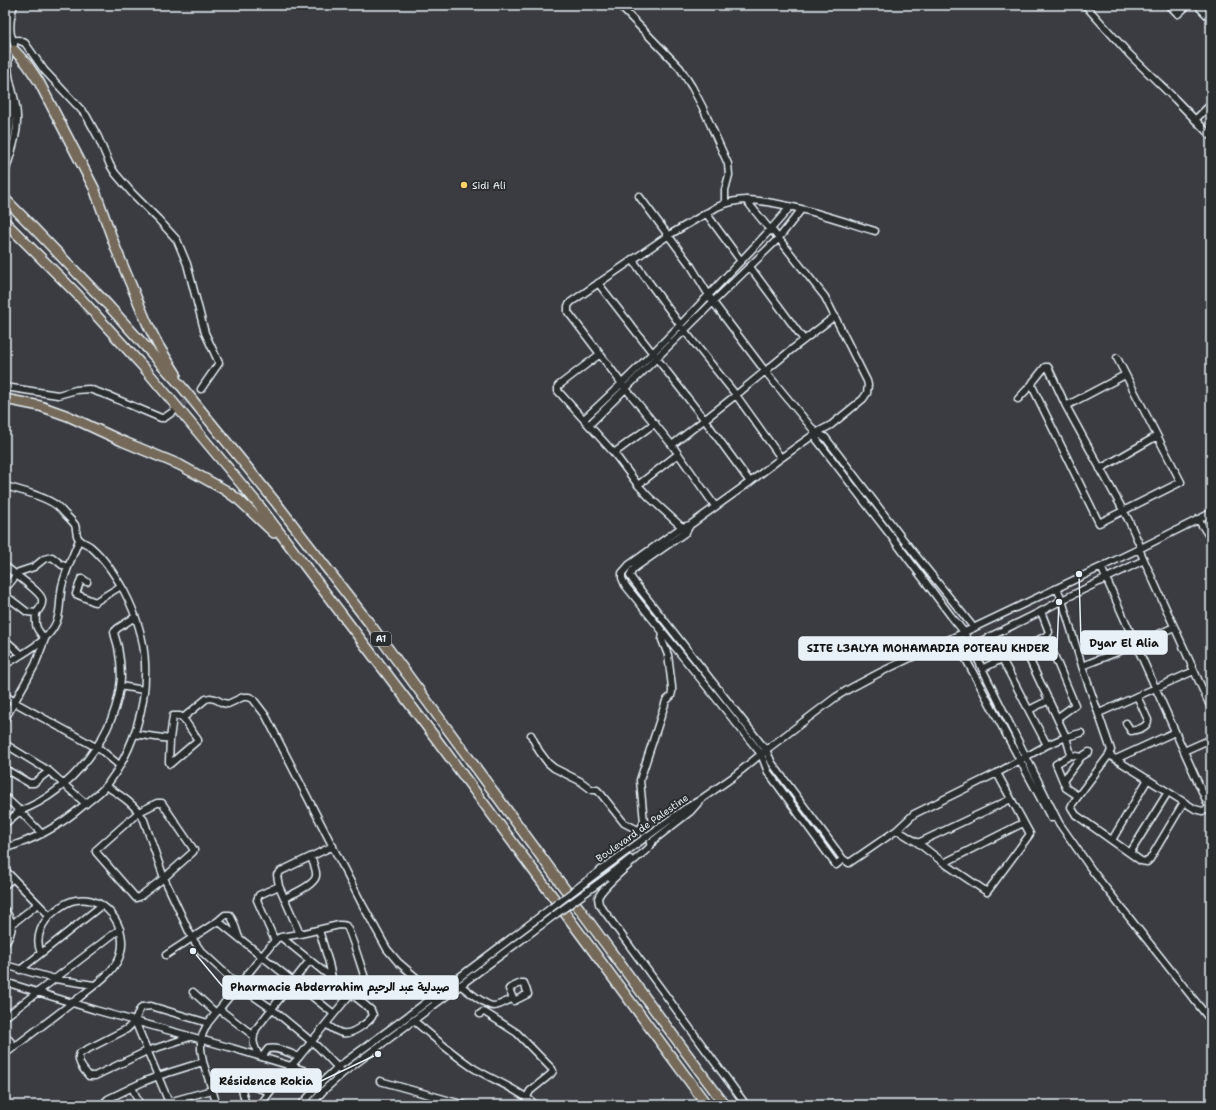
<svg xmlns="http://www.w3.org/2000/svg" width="1216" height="1110" font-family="'Shantell Sans','Playpen Sans Arabic',sans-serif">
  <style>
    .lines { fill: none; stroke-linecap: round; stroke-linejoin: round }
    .minor-tunnel { stroke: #55575d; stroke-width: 6; stroke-dasharray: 6 3; stroke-linecap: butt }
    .minor-casing { stroke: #e8f1f8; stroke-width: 9 }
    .highway-casing { stroke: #e8f1f8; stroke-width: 12 }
    .minor { stroke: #2a2d2e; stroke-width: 6 }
    .highway { stroke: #746a5a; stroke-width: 9 }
    .minor-bridge-casing { stroke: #e8f1f8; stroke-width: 9; stroke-linecap: butt }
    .minor-bridge { stroke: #2a2d2e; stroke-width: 6 }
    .poi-dot { fill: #ffd166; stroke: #2a2d2e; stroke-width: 1.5 }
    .labels { text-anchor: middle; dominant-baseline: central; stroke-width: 4; stroke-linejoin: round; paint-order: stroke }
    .shield { fill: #2a2d2e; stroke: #afb6bb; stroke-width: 1 }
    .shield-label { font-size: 9px; font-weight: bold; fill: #e8f1f8 }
    .poi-label { font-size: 10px; fill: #e8f1f8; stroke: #2a2d2e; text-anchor: start }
    .street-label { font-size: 10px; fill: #e8f1f8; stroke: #2a2d2e }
    .leader { fill: none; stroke: #e8f1f8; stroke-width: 1.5 }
    .callout-dot { fill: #e8f1f8; stroke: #2a2d2e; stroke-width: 1.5 }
    .callout { fill: #e8f1f8; stroke: #e8f1f8; stroke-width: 1.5 }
    .callout-label { font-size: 11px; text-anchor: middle; font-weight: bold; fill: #111 }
  </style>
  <rect width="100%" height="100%" fill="#3b3c42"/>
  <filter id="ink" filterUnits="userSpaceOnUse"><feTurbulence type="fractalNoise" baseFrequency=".025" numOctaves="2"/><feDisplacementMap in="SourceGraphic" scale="8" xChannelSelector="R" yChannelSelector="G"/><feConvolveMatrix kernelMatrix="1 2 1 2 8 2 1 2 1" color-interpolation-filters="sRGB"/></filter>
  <g filter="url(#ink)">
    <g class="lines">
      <!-- minor-tunnel -->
      <path class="minor-tunnel" d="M176 410 201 389"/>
      <defs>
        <path id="minor" d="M14 5C11 15 9 25 11 35 12 38 14 41 14 44
          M619 5 680 68 692 87 703 108 728 164 729 175 725 190V203
          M1085 5 1130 55 1175 99 1211 136
          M1169 5 1178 14 1188 5
          M1200 8 1211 19
          M5 17 8 5
          M14 41 18 40 25 43 44 70 86 115 98 137 110 165 115 173 132 193 158 219 177 240 187 264 205 333 219 363 201 389
          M5 84C13 112 13 123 5 151
          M1195 120 1211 104
          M5 173C10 155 18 136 17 117 17 95 5 79 9 56
          M639 196 691 266 713 302 765 371 816 433 825 437 902 538 974 628
          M746 200 771 231
          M706 213 741 261
          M772 230 825 297 867 381 868 385 867 393 863 399 831 425 816 433 781 458 750 482 690 525 686 532 636 567 632 571 630 576 635 583 766 750 772 763 843 859
          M632 259 684 330 736 395 781 458
          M750 267 804 340
          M598 283 704 419 750 482
          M600 354 568 312V306L571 302 669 235 717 207C726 203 737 200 747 200 788 202 835 219 875 231
          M1125 375 1066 406 1129 521 1141 548
          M5 387 58 395 76 390 89 389 109 396 161 418H164L174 411
          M1018 399 1032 384
          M1066 406 1048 367H1045L1033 382 1032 386 1099 523 1181 482 1117 358
          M584 419C631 376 676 330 720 283 743 258 768 234 790 207
          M589 425 713 302 779 238 801 210
          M816 433 817 440 894 540 951 616 964 632 1059 823 1094 873 1211 1021
          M672 445 736 395 791 350 835 316
          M614 453 655 423
          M1100 469 1157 436
          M638 485 678 454
          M5 486C20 490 44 496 56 505 60 508 63 512 67 516 69 518 73 522 75 525 77 529 75 535 79 539 82 543 88 544 91 547 105 559 115 575 124 591 135 612 144 638 145 663 147 706 133 751 107 785 100 793 92 799 84 805 61 825 35 840 5 848
          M1198 519 1211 539
          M690 525 682 527 629 565 622 573V578L625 585 761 754 768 772 836 865 843 859 849 863 897 830 914 814 997 773 1047 745 1066 737 1081 733
          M684 529 649 497 638 485 614 453 558 391V386L600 354 622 384 672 445 715 506
          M1139 549 1211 708
          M5 566C13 573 40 591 42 599 43 605 40 609 36 613 35 628 36 628 45 639
          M1101 567 1210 809
          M87 582 83 579H81L76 594 95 602 121 586
          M1057 588 1062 600 1082 666 1111 750 1109 755 1073 803 1071 807 1076 815 1141 861 1147 862 1150 859 1184 802
          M5 589 19 572 34 567 44 559 52 557 62 565 68 567
          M5 595 27 612 36 613
          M1040 612 1062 600 1144 560
          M1046 636 1075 705 1057 718
          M954 637 1051 818 1056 817
          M5 640 21 654
          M971 646 1040 612 1042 614 1049 632 1046 636 982 669
          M1024 648 1066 737 1071 755
          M1002 659 1047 745
          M5 665C17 657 40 645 48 635 63 618 58 606 62 586 66 570 73 555 79 540
          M1082 666 1135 645 1174 627
          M120 686 144 690
          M5 695 14 702 101 750 119 765
          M1029 710 1049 700
          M1099 713 1194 671
          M173 716H180L183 718 198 740 170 764 169 762 170 739Z
          M183 718 206 699 210 698 215 699 223 703 228 704 243 697H249L253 699 266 716 361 902 387 949 398 962 419 980 436 1003
          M5 719 35 665 45 639
          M1126 723 1131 731C1137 730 1148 727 1148 720L1137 696
          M134 734 170 739
          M531 735 539 751 548 763 554 768 580 781 592 790H597L601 794 624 823 642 832
          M5 744 49 771 86 804
          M1184 751 1211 739
          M1109 755 1195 809 1202 811 1211 809
          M1116 759 1175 732
          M5 769 29 783H34L49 771
          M1063 781 1081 757
          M106 786C120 795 135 804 144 820L164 878 192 938 201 951 239 986 272 1009 318 1047 343 1073
          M1078 796 1066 788 1056 764 1071 755 1081 757 1089 752
          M5 797 20 811C72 791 117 734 121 678 121 668 120 657 118 647 117 642 115 638 114 632L118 628 135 617
          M157 803H162L194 850 193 852 164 878 139 897 136 898 96 852V850L139 812Z
          M5 823 7 822 20 811 42 834
          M640 830 644 822 640 780 666 701 671 696 672 692V687L668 655 662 640 663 633
          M897 830 918 843 944 863 987 892 1030 834 997 773
          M1112 840 1148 779
          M653 841C651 848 643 853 638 857 629 865 601 888 598 898L599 904 746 1105
          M650 843 690 812 698 803
          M918 843 1011 799
          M1130 853 1168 792
          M944 863 1023 823
          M5 870 49 915
          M601 870 686 808 700 800 733 777 766 750 836 697 849 689 881 672 1141 548 1211 513
          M607 877 630 859
          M5 885 13 878
          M285 898C292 894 315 885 316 876 317 870 313 863 311 857
          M5 910C14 923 14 930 5 944
          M218 921 225 915H230L234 923 239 938
          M12 924 38 904
          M319 930 329 963 332 978
          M300 934 279 886 277 875 281 871 333 846
          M281 937 364 1004 371 1010 373 1015C371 1020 366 1023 362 1026 347 1037 340 1035 326 1024
          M275 941 257 900 259 895 279 886
          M166 955 218 921 334 1014
          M5 965 55 979 94 985
          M20 970 102 905
          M5 982 95 1010 232 1048 291 1066 303 1070 321 1083
          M521 983H524L528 994 514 1001 509 989 510 988Z
          M460 985C466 990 487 1006 493 1006 499 1006 506 1001 512 999
          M193 992 216 1013
          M219 1009 254 1036
          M480 1014 483 1012 486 1013 517 1033 552 1069 553 1071 551 1074 530 1091 528 1095 526 1102 523 1105
          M5 1017 120 929
          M135 1021 127 1029 80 1053C76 1061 83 1069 89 1076H95L101 1073 147 1051 190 1037
          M414 1021C434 1037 453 1055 475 1069 495 1081 518 1089 536 1105
          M5 1035 15 1047
          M5 1054C30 1035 55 1016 80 997 93 986 109 976 117 962 133 935 109 894 76 900 68 901 61 906 55 911 42 921 34 938 41 953
          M259 1056C254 1046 251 1041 256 1029L310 960
          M262 1057 268 1049C278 1047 289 1053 299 1057
          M231 1079 270 1092
          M380 1081 465 1105
          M240 1082 246 1105
          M132 1087 140 1105
          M169 1102 212 1090
          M104 1105 105 1102 108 1099 143 1082 158 1076 203 1062
          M170 1105 135 1021 139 1011 142 1007 151 1006 208 1023
          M217 1105 203 1062 201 1049V1040L203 1033 208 1023 276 939 281 937 300 934 339 925C341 925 344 925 346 926 350 929 362 970 365 978L364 984 353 991 334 1014 299 1057 280 1079 260 1105
          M301 1105 321 1083 338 1067 416 1010 551 908
          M311 1105 323 1091 343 1073 556 914"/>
        <path id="highway" d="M14 50 27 64 39 82 94 188 116 249 147 323 158 345 176 374
          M5 199 24 218 107 304 182 387 277 504 370 624 432 708 601 938 725 1105
          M5 222 76 293 147 371 258 504 431 732 707 1105
          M5 399 40 406 68 416 122 441 180 465 225 490 239 500 274 533"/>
      </defs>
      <!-- minor casing -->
      <use href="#minor" class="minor-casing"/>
      <!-- highway casing -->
      <use href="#highway" class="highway-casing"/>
      <!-- minor -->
      <use href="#minor" class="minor"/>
      <!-- highway -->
      <use href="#highway" class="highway"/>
      <defs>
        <path id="minor-bridge" d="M551 908 601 870
          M556 914 607 877"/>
      </defs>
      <!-- minor-bridge casing -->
      <use href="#minor-bridge" class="minor-bridge-casing"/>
      <!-- minor-bridge -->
      <use href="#minor-bridge" class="minor-bridge"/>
    </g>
  </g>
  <!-- markers -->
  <circle class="poi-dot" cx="464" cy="185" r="4"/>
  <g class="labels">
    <!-- shield labels -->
    <rect class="shield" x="371" y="632" width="20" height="14" rx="3"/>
    <g class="shield-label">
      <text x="381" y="639">A1</text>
    </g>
    <!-- poi labels -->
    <g class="poi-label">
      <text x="472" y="185">Sidi Ali</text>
    </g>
    <!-- street labels -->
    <g class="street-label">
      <text transform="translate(642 828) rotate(-35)">Boulevard de Palestine</text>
    </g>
  </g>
  <!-- callouts -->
  <path class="leader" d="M1079 574L1081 643M1059 602L1057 648M193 951L223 987M378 1054L321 1081"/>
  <g class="callout-dot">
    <circle cx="1079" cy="574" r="4"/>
    <circle cx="1059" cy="602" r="4"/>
    <circle cx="193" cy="951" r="4"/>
    <circle cx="378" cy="1054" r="4"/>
  </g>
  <g class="callout">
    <rect x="1081" y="631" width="86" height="23" rx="4"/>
    <rect x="799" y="637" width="258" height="23" rx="4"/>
    <rect x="223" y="976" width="235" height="23" rx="4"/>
    <rect x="211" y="1069" width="110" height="23" rx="4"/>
  </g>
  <g class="callout-label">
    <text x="1124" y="647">Dyar El Alia</text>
    <text x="928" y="652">SITE L3ALYA MOHAMADIA POTEAU KHDER</text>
    <text x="340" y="991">Pharmacie Abderrahim صيدلية عبد الرحيم</text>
    <text x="266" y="1085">Résidence Rokia</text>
  </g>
  <!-- margin -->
  <rect width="1216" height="1110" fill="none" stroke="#2a2d2e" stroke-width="20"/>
  <rect x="10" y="10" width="1196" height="1090" fill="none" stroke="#e8f1f8" stroke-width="1.5" filter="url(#ink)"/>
</svg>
